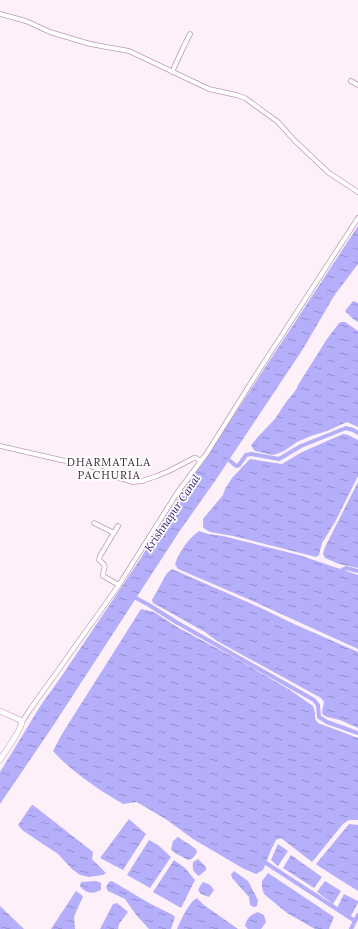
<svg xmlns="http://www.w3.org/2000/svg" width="358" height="929" font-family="Lora,serif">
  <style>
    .water { fill: url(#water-ripples) }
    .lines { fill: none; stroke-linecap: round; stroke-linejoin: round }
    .canal { stroke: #b4aefb; stroke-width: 4 }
    .minor-casing { stroke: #bd9cb1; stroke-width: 5.5 }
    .tertiary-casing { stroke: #bd9cb1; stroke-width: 6 }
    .minor { stroke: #fff; stroke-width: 4 }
    .tertiary { stroke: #fff; stroke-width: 5 }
    .labels { text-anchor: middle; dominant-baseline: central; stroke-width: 3.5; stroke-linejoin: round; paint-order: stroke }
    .neighbourhood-label { font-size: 11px; letter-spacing: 1px; fill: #422839; stroke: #fff }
    .water-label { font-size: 11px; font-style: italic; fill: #2e156d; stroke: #fff }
  </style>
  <defs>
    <pattern id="water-ripples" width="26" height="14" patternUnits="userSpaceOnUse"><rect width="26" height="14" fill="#b4aefb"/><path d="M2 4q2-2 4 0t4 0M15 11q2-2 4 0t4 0" fill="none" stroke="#938ecc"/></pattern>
  </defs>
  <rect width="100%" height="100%" fill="#fef0f9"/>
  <!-- water -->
  <path class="water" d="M358 226V264L334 296 303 349 215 481 179 532 53 726 0 804V772L41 705 61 677 141 558 157 529 215 444Z
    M353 301 358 303V322L353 319 345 311Z
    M342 322H345L358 331V427L347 422 327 431 311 436 297 442 284 451 277 454 272 455 255 451 251 446C256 437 267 428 274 420 279 414 282 407 287 401 291 395 296 392 298 385L327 339 339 323Z
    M343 434 348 435 358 440V476L335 522 322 543 319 555 316 557 233 536 210 532 205 529 203 527V519L223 495 225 489 232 478 250 459 282 464 302 452Z
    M358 482V568L339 564 325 558 323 554 325 547Z
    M199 531 208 534 223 536 299 555 358 575V649L257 603 178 569 175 564C179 552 188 539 199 531Z
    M172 569 261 608 294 624 358 652V728L340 720 327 717 323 715 322 712 324 702 321 698 217 641 205 632 153 603 152 600 167 573Z
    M141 609 154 612 177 627 237 659 290 690 313 706 315 713V719L318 723 358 738V820H349L343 824 312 862 281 838 276 840 271 850 263 870 256 874 244 869 193 839 167 820 137 802 123 804C98 789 73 773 53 751L62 734Z
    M33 805 93 852 92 859 106 873 103 875 89 877 80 875 72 869 58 854 22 830 18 825 31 806Z
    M129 819 146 834 123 870 100 858Z
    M349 824 358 825V891L320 867 316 864Z
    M178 837 196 849 197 852 193 858 188 860 175 853 171 849 173 841Z
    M149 840 158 845 171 857 150 888 127 875Z
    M278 844 288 851 278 866 271 860Z
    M291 855 322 877 314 888 283 868Z
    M198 859 206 867V870L199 876C193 872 192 869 193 862Z
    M174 860 185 868 195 880 181 908 153 892Z
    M234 871 248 881 258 900 257 906 254 907 250 905 249 897 232 878 231 874Z
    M268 873 334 917 329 929H315L287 913 264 894 262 888V881Z
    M96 881 101 883V890C93 894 86 894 80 886L81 882Z
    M112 881 149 903 173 915 175 917 171 929H149L137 916 125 899 108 891 106 887 109 882Z
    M325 881 341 891 333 904 317 892Z
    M204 882 210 885 214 890 209 897 201 894 198 890 202 883Z
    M76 891 83 896 74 917 75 929H51Z
    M344 894 358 901V903L351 916 337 908Z
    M197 898 204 905 238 929H177C181 920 189 902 197 898Z
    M117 903 128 912 119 924 118 929H100L113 904Z
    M0 906 24 929H0Z
    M258 912 264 915 266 922 261 929H248L245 926C246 919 251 914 258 912Z"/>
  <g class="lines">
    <!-- canal -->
    <path class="canal" d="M229 460 236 466 239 465 246 455 251 454 279 459 301 446 346 428 353 430 358 433
      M342 570 346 568 358 571
      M136 598 149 605 176 622 314 700 318 705 319 717 327 722 358 733
      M266 863 355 921
      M351 929 358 915"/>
    <defs>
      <path id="minor" d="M0 14 26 21 50 32 90 44 129 51 209 89 236 95 245 98 278 122 294 140 329 173 358 192
        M172 72 184 46 190 34
        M351 81 358 85
        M0 446 61 460 89 465 110 475 133 482 142 481 157 476 169 471 194 458H196L201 461
        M94 523 114 533
        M118 526 100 556 99 560C109 568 103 566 103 576L119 585
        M22 722 29 711 119 585 177 493 207 453 254 378 358 218"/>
      <path id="tertiary" d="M0 711 20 720 22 722C20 733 6 750 0 760"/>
    </defs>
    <!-- minor casing -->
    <use href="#minor" class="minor-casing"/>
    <!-- tertiary casing -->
    <use href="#tertiary" class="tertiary-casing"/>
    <!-- minor -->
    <use href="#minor" class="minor"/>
    <!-- tertiary -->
    <use href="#tertiary" class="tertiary"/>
  </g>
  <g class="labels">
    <!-- neighbourhood labels -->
    <g class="neighbourhood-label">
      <text x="109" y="462">DHARMATALA<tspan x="109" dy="13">PACHURIA</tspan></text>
    </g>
    <!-- water labels -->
    <g class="water-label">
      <text transform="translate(172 513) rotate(-56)">Krishnapur Canal</text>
    </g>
  </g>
</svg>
